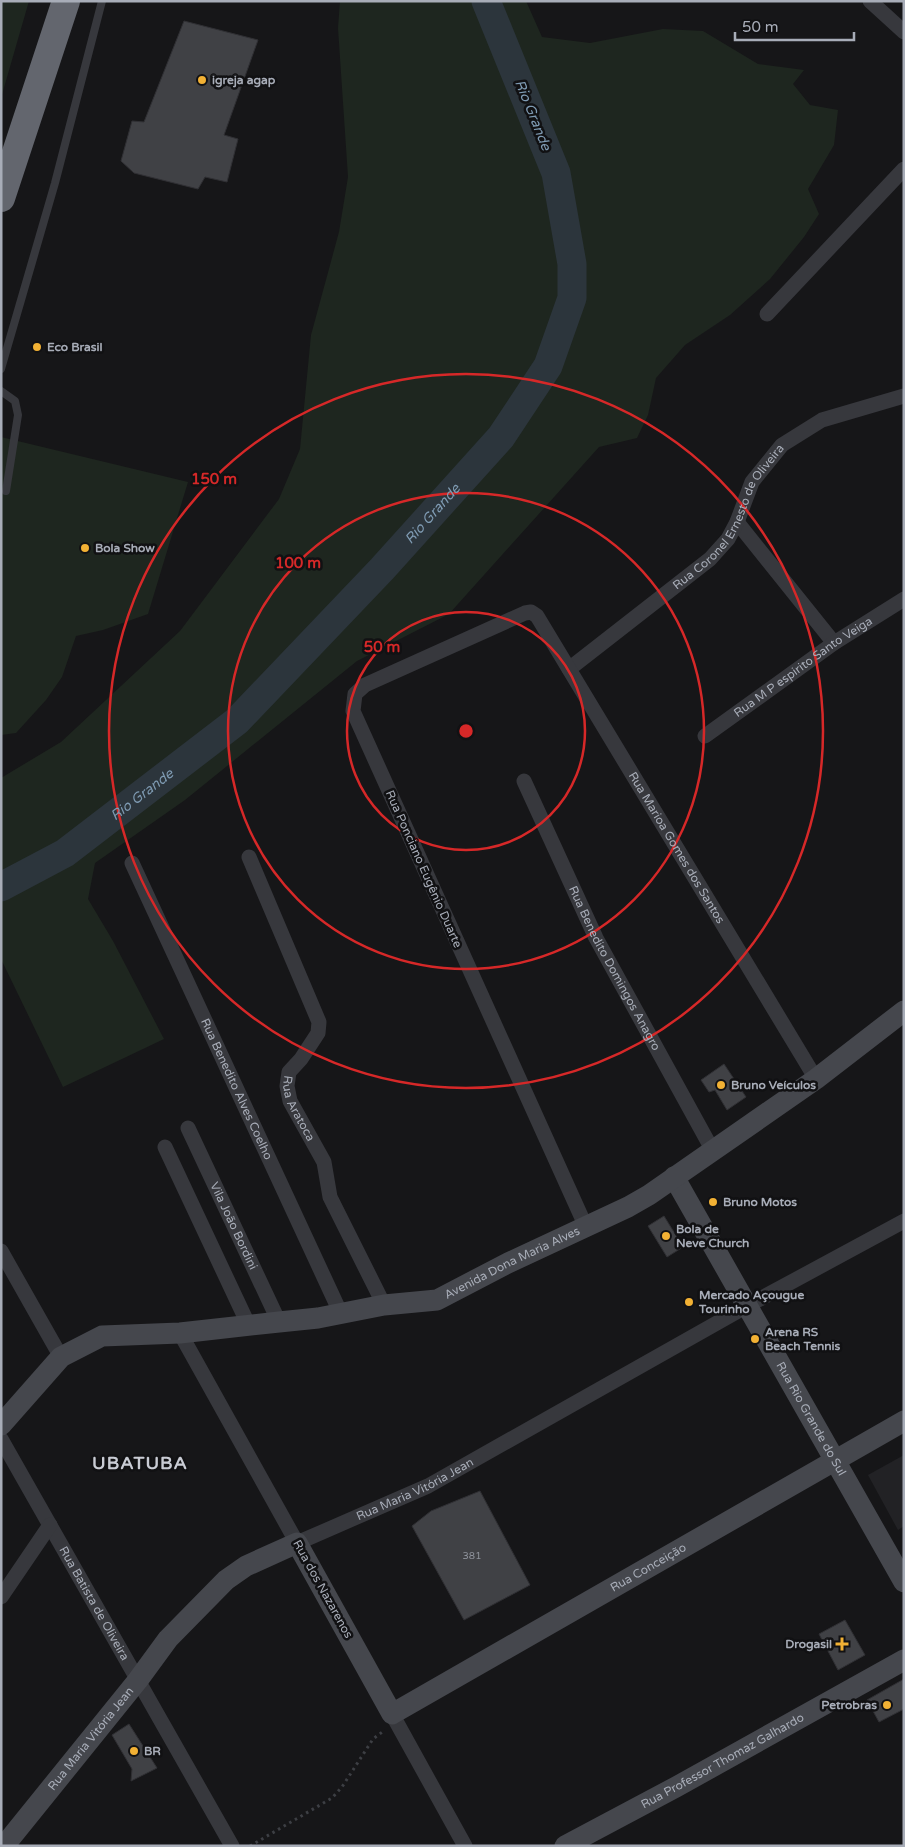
<svg xmlns="http://www.w3.org/2000/svg" width="905" height="1847" font-family="'Varela Round',sans-serif">
  <style>
    .built { fill: #222225 }
    .green { fill: #1e261f }
    .lines { fill: none; stroke-linecap: round; stroke-linejoin: round }
    .river { stroke: #2c353c; stroke-width: 29 }
    .building { fill: #404145; stroke: #303034 }
    .path { stroke: #3d3f44; stroke-width: 3; stroke-dasharray: 2.5 4; stroke-linecap: butt }
    .lane { stroke: #37383d; stroke-width: 8 }
    .street { stroke: #37383d; stroke-width: 15 }
    .secondary { stroke: #45474d; stroke-width: 21 }
    .highway { stroke: #63666e; stroke-width: 28 }
    .ring { fill: none; stroke: #d62828; stroke-width: 2.5 }
    .poi-dot { fill: #f2b134; stroke: #111113; stroke-width: 2 }
    .labels { text-anchor: middle; dominant-baseline: central; stroke-width: 5; stroke-linejoin: round; paint-order: stroke }
    .number-label { font-size: 10px; fill: #8e929b }
    .poi-label { font-size: 12px; font-weight: bold; fill: #a8adb8; stroke: #111113; text-anchor: start }
    .street-label { font-size: 12px; fill: #a8adb8; stroke: #111113 }
    .water-label { font-size: 14px; font-style: italic; fill: #7f9bb3; stroke: #111113 }
    .district-label { font-size: 18px; font-weight: bold; letter-spacing: 1px; fill: #c9ccd4; stroke: #111113 }
    .centre { fill: #d62828; stroke: #111113; stroke-width: 2.5 }
    .ring-label { font-size: 15px; text-anchor: middle; font-weight: bold; fill: #d62828; stroke: #111113; stroke-width: 5; stroke-linejoin: round; paint-order: stroke }
  </style>
  <rect width="100%" height="100%" fill="#161618"/>
  <!-- built -->
  <path class="built" d="M904 1455V1526L898 1530 868 1475Z"/>
  <!-- green -->
  <path class="green" d="M1 1H29L1 98Z
    M340 1H526L542 37 590 43 663 29 703 31 758 64 804 70 793 84 810 105 838 110 834 145 808 189 819 214 804 237 770 279 730 315 685 345 656 378 648 415 637 438 599 447 449 614 357 661 185 800 95 863 88 899 113 941 164 1039 63 1087 1 959V778L61 742 180 631 279 499 300 449 311 335 339 232 348 177 338 28Z
    M1 437 188 482 148 614 103 630 76 636 62 677 46 700 16 733 1 735Z"/>
  <g class="lines">
    <!-- river -->
    <path class="river" id="s1" d="M1 887 65 853 237 721 382 569 501 437 548 366 572 298V264L556 173 486 1"/>
  </g>
  <!-- building -->
  <path class="building" d="M184 21 258 40 224 135 238 139 227 182 205 177 198 189 134 173 121 161 132 121 144 122Z
    M724 1064 746 1097 727 1110 715 1090 709 1092 701 1080Z
    M664 1216 683 1247 667 1257 648 1226Z
    M480 1491 530 1585 464 1620 412 1526 431 1511Z
    M845 1620 865 1655 838 1670 819 1634Z
    M904 1679V1709L879 1722 867 1700Z
    M129 1724 157 1768 131 1781 132 1769 112 1735Z"/>
  <g class="lines">
    <!-- path -->
    <path class="path" d="M250 1846 332 1798 342 1787 373 1739 385 1730"/>
    <!-- lane -->
    <path class="lane" d="M1 369 55 183 102 1
      M1 391 15 401 18 415 6 491"/>
    <!-- street -->
    <g class="street">
      <path d="M870 1 904 32"/>
      <path d="M767 314 904 169"/>
      <path d="M737 522 834 643"/>
      <path id="s2" d="M569 669 710 559 728 539 737 522 752 482 782 445 822 420 904 396"/>
      <path id="s3" d="M705 736 834 643 904 599"/>
      <path id="s4" d="M524 781 596 938 713 1151"/>
      <path id="s5" d="M249 857 319 1022 318 1033 301 1059 289 1072 287 1086 290 1101 324 1162 330 1197 384 1305"/>
      <path id="s6" d="M132 863 341 1314"/>
      <path id="s7" d="M188 1128 279 1322"/>
      <path d="M165 1147 249 1326"/>
      <path id="s8" d="M586 1227 353 711 355 694 365 685 525 613 531 612 537 616 816 1079"/>
      <path d="M1 1251 61 1357"/>
      <path id="s9" d="M180 1333 297 1543 428 1486 747 1306 904 1221"/>
      <path id="s10" d="M1 1439 232 1846"/>
      <path d="M1 1597 50 1525"/>
      <path d="M392 1714 465 1846"/>
    </g>
    <!-- secondary -->
    <g class="secondary">
      <path id="s11" d="M674 1177 904 1582"/>
      <path id="s12" d="M1 1425 61 1357 102 1336 180 1333 279 1322 318 1318 384 1305 437 1300 508 1263 628 1207 649 1195 816 1079 904 1011"/>
      <path id="s13" d="M4 1846 138 1680 168 1639 226 1580 246 1566 297 1543 392 1714 904 1421"/>
      <path id="s14" d="M565 1846 676 1787 904 1660"/>
    </g>
    <!-- highway -->
    <path class="highway" d="M1 198 66 1"/>
  </g>
  <!-- distance rings -->
  <g class="ring">
    <circle cx="466" cy="731" r="119"/>
    <circle cx="466" cy="731" r="238"/>
    <circle cx="466" cy="731" r="357"/>
  </g>
  <!-- markers -->
  <g class="poi-dot">
    <circle cx="202" cy="80" r="5"/>
    <circle cx="37" cy="347" r="5"/>
    <circle cx="85" cy="548" r="5"/>
    <circle cx="721" cy="1085" r="5"/>
    <circle cx="713" cy="1202" r="5"/>
    <circle cx="666" cy="1236" r="5"/>
    <circle cx="689" cy="1302" r="5"/>
    <circle cx="755" cy="1339" r="5"/>
    <path d="M839.5 1636.5h5v5h5v5h-5v5h-5v-5h-5v-5h5z"/>
    <circle cx="887" cy="1705" r="5"/>
    <circle cx="134" cy="1751" r="5"/>
  </g>
  <g class="labels">
    <!-- number labels -->
    <g class="number-label">
      <text x="472" y="1556">381</text>
    </g>
    <!-- poi labels -->
    <g class="poi-label">
      <text x="212" y="80">igreja agap</text>
      <text x="47" y="347">Eco Brasil</text>
      <text x="95" y="548">Bola Show</text>
      <text x="731" y="1085">Bruno Veículos</text>
      <text x="723" y="1202">Bruno Motos</text>
      <text x="676" y="1229">Bola de<tspan x="676" dy="14">Neve Church</tspan></text>
      <text x="699" y="1295">Mercado Açougue<tspan x="699" dy="14">Tourinho</tspan></text>
      <text x="765" y="1332">Arena RS<tspan x="765" dy="14">Beach Tennis</tspan></text>
      <text x="832" y="1644" text-anchor="end">Drogasil</text>
      <text x="877" y="1705" text-anchor="end">Petrobras</text>
      <text x="144" y="1751">BR</text>
    </g>
    <!-- street labels -->
    <g class="street-label">
      <text stroke="none"><textPath href="#s2" startOffset="224">Rua Coronel Ernesto de Oliveira</textPath></text>
      <text stroke="none"><textPath href="#s3" startOffset="120">Rua M P espirito Santo Veiga</textPath></text>
      <text stroke="none"><textPath href="#s8" startOffset="1056">Rua Marioa Gomes dos Santos</textPath></text>
      <text transform="translate(424 869) rotate(66)">Rua Ponciano Eugênio Duarte</text>
      <text stroke="none"><textPath href="#s4" startOffset="208">Rua Benedito Domingos Anagro</textPath></text>
      <text stroke="none"><textPath href="#s6" startOffset="249">Rua Benedito Alves Coelho</textPath></text>
      <text stroke="none"><textPath href="#s5" startOffset="278">Rua Aratoca</textPath></text>
      <text stroke="none"><textPath href="#s7" startOffset="108">Vila João Bordini</textPath></text>
      <text stroke="none"><textPath href="#s12" startOffset="558">Avenida Dona Maria Alves</textPath></text>
      <text stroke="none"><textPath href="#s11" startOffset="278">Rua Rio Grande do Sul</textPath></text>
      <text stroke="none"><textPath href="#s9" startOffset="370">Rua Maria Vitória Jean</textPath></text>
      <text stroke="none"><textPath href="#s13" startOffset="918">Rua Conceição</textPath></text>
      <text transform="translate(323 1589) rotate(61)">Rua dos Nazarenos</text>
      <text stroke="none"><textPath href="#s10" startOffset="189">Rua Batista de Oliveira</textPath></text>
      <text stroke="none"><textPath href="#s13" startOffset="138">Rua Maria Vitória Jean</textPath></text>
      <text stroke="none"><textPath href="#s14" startOffset="179">Rua Professor Thomaz Galhardo</textPath></text>
    </g>
    <!-- water labels -->
    <g class="water-label">
      <text transform="translate(533 115) rotate(68)">Rio Grande</text>
      <text stroke="none"><textPath href="#s1" startOffset="574">Rio Grande</textPath></text>
      <text stroke="none"><textPath href="#s1" startOffset="169">Rio Grande</textPath></text>
    </g>
    <!-- district labels -->
    <g class="district-label">
      <text x="140" y="1463">UBATUBA</text>
    </g>
  </g>
  <circle cx="466" cy="731" r="8" class="centre"/>
  <g class="ring-label">
    <text x="214" y="484">150 m</text>
    <text x="298" y="568">100 m</text>
    <text x="382" y="652">50 m</text>
  </g>
  <!-- border -->
  <rect width="905" height="1847" fill="none" stroke="#a8adb8" stroke-width="5"/>
  <!-- scale -->
  <path d="M735 32v8h119v-8" fill="none" stroke="#a8adb8" stroke-width="2.5"/>
  <text x="742" y="32" font-size="15" fill="#a8adb8" stroke="#111113" stroke-width="4" paint-order="stroke">50 m</text>
</svg>
